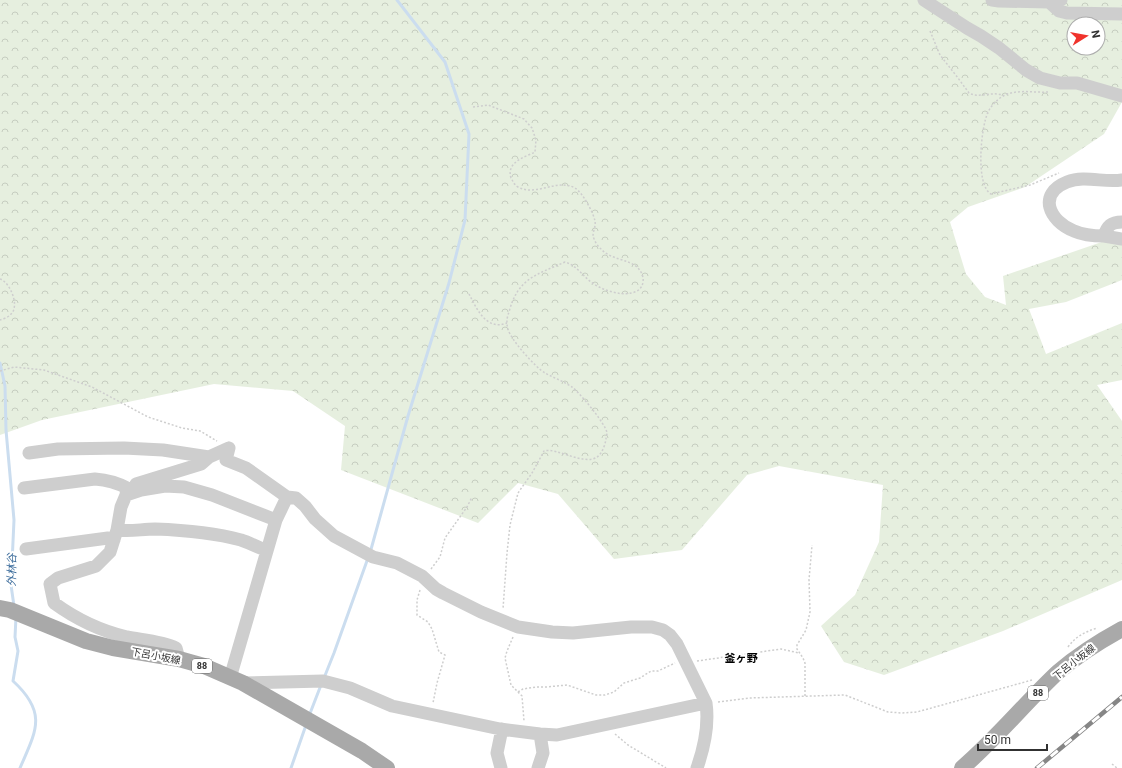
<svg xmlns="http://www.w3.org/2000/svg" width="1122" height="768" font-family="Roboto,'Noto Sans JP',sans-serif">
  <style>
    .forest { fill: url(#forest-crowns); fill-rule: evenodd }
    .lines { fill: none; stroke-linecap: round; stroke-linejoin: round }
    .stream { stroke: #cbddef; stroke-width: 3 }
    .path { stroke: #cecece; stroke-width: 1.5; stroke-dasharray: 2 2; stroke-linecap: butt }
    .minor { stroke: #cecece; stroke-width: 13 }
    .major { stroke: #a9a9a9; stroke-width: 16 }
    .rail-casing { stroke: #868686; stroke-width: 4.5 }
    .rail { stroke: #fff; stroke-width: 3; stroke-dasharray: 9; stroke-linecap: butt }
    .labels { text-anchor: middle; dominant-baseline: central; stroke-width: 4; stroke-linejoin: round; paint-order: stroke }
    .shield { fill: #fff; stroke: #6f6f6f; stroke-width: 1 }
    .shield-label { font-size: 9px; font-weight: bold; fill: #313131 }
    .street-label { font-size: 10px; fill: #313131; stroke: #fff }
    .water-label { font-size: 11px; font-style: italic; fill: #396a9a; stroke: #fff }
    .neighbourhood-label { font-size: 11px; font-weight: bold; fill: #000; stroke: #fff }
  </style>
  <defs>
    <pattern id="forest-crowns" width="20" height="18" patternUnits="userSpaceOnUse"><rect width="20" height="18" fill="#e6efdf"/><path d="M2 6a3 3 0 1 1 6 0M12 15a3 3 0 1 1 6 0" fill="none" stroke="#c6cdc0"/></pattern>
  </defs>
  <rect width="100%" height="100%" fill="#fff"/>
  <!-- forest -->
  <path class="forest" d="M0 0H1122V102L1104 134 1025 187 968 207 950 222 966 274 985 297 1006 305 1003 276 1122 235V280L1066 302 1029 309 1046 354 1122 323V380L1097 385 1122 421V580L1003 631 884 675 844 662 821 626 855 595 879 542 883 485 779 466 747 475 682 550 614 559 558 494 518 483 478 523 341 470 345 426 293 391 214 384 42 420 0 435ZM1074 24H1098V48H1074Z"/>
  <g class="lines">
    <!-- stream -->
    <path class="stream" d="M0 363 5 386 6 430 14 520 11 585 14 606
      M370 553 408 416 449 283 465 220 469 134 445 62 397 0
      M16 617 15 637 18 651 13 681C48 713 36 731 20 768
      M324 678 334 653 368 558
      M309 716 321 685
      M291 768 306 725"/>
    <!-- path -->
    <path class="path" d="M930 31 940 55 958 78 969 93C979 99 994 90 1004 96
      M1048 92C1032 93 1014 88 1000 98 995 102 991 106 988 112 981 127 975 185 991 194L1030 185 1059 173
      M473 107 488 105 524 119 532 128 536 140 535 152C525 157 506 162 511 178 513 181 514 185 518 187 536 197 557 178 575 188 583 193 593 212 595 221 596 226 593 231 593 236 594 240 598 247 601 249 611 260 629 259 638 268 641 271 644 277 643 282 642 289 637 292 631 293 619 296 600 289 591 282 582 275 576 265 565 262 536 275 518 278 509 312 507 317 506 323 508 329 510 339 536 368 545 373 554 378 563 381 572 387 579 392 606 424 607 433 607 435 606 437 606 439 605 445 602 454 597 457 584 466 556 447 544 451L532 473 518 493 510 525 507 553 503 609
      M0 279C10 282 20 306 11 314 9 317 3 319 0 320
      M469 294C477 309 486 331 507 323
      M0 371 14 367 44 370 92 387 148 417 182 428 200 431 217 441
      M431 569 440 557 445 538 467 507 472 497
      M420 590 417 600V615L428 622 432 629 439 652 445 655 437 683 433 703
      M513 637 507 651 505 658 511 685 522 696 524 721
      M1068 647C1076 636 1085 632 1097 628
      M697 661 781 649 799 653
      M518 692 523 689 536 687H546L567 685 596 695H605L614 692 624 683 640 678 651 671H658L675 663
      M805 696V663L803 658 797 649V645L806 630 810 612 809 580 812 545
      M718 702 749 698 845 695 888 712 902 713 917 712 1032 680
      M615 734 628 745 666 768
      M1112 764 1117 768"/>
    <!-- minor -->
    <path class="minor" d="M924 0 967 28 981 36 999 48 1026 70 1040 78 1060 83H1077L1122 96
      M992 0 999 1 1049 2 1061 0
      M1049 2 1059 11 1067 13 1122 14
      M1122 180C1104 183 1085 175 1067 182 1037 194 1049 221 1074 231 1083 235 1094 236 1104 236 1107 226 1111 222 1122 222
      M1104 236 1122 239
      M229 448 226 460 246 468 287 497 296 498 305 506 315 519 334 536 373 557 397 563 422 576 436 589 443 593 481 612 518 627 552 632 573 633 631 627H652L663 630 670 635 677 644 706 703C709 724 704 748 697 768
      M29 453 58 449 124 448 163 450 209 457 229 448
      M136 484 201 464 209 457
      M24 488 95 479C107 480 116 482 127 488L126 495
      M117 530C130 532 142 529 155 529 181 530 215 533 241 540 250 543 258 547 267 551
      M26 549 108 538 114 540
      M179 659 176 648C162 641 143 640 127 637 101 631 76 619 54 603L50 584 58 578 96 566 110 552 117 530 121 507 126 495 141 490 165 486 184 487 212 495 276 520
      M230 678 276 520 287 497
      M243 683 323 681 350 688 392 706 500 729 540 734 557 735 706 703
      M501 768 497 753 502 729
      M538 768 543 753 540 734"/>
    <!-- major -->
    <path class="major" d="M0 608 10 610 86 641 113 648 179 659 204 666 243 683 362 751 387 768
      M962 768C997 738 1025 703 1058 672 1078 655 1100 641 1122 629"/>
    <defs>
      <path id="rail" d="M1037 768 1122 697"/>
    </defs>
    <!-- rail casing -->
    <use href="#rail" class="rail-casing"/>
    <!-- rail -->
    <use href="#rail" class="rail"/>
  </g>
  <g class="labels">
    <!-- shield labels -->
    <g class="shield">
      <rect x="192" y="659" width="20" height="14" rx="3"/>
      <rect x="1028" y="686" width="20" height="14" rx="3"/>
    </g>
    <g class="shield-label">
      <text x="202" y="666">88</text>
      <text x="1038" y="693">88</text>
    </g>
    <!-- street labels -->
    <g class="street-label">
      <text transform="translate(156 656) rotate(11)">下呂小坂線</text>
      <text transform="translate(1074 662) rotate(-38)">下呂小坂線</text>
    </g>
    <!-- water labels -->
    <g class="water-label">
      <text transform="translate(12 570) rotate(-89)">外林谷</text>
    </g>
    <!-- neighbourhood labels -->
    <g class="neighbourhood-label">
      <text x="741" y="658">釜ヶ野</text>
    </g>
  </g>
  <!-- north arrow -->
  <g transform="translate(1086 36) rotate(79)"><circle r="19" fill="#ffffff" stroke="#adadad"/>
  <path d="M0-3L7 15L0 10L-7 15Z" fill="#f0332c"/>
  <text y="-6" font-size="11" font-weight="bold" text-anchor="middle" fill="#313131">N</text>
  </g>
  <!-- scale -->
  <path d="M978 744v6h69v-6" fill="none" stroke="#313131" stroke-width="2"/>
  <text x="984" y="744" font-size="12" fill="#313131" stroke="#ffffff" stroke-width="3" paint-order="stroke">50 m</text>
</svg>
